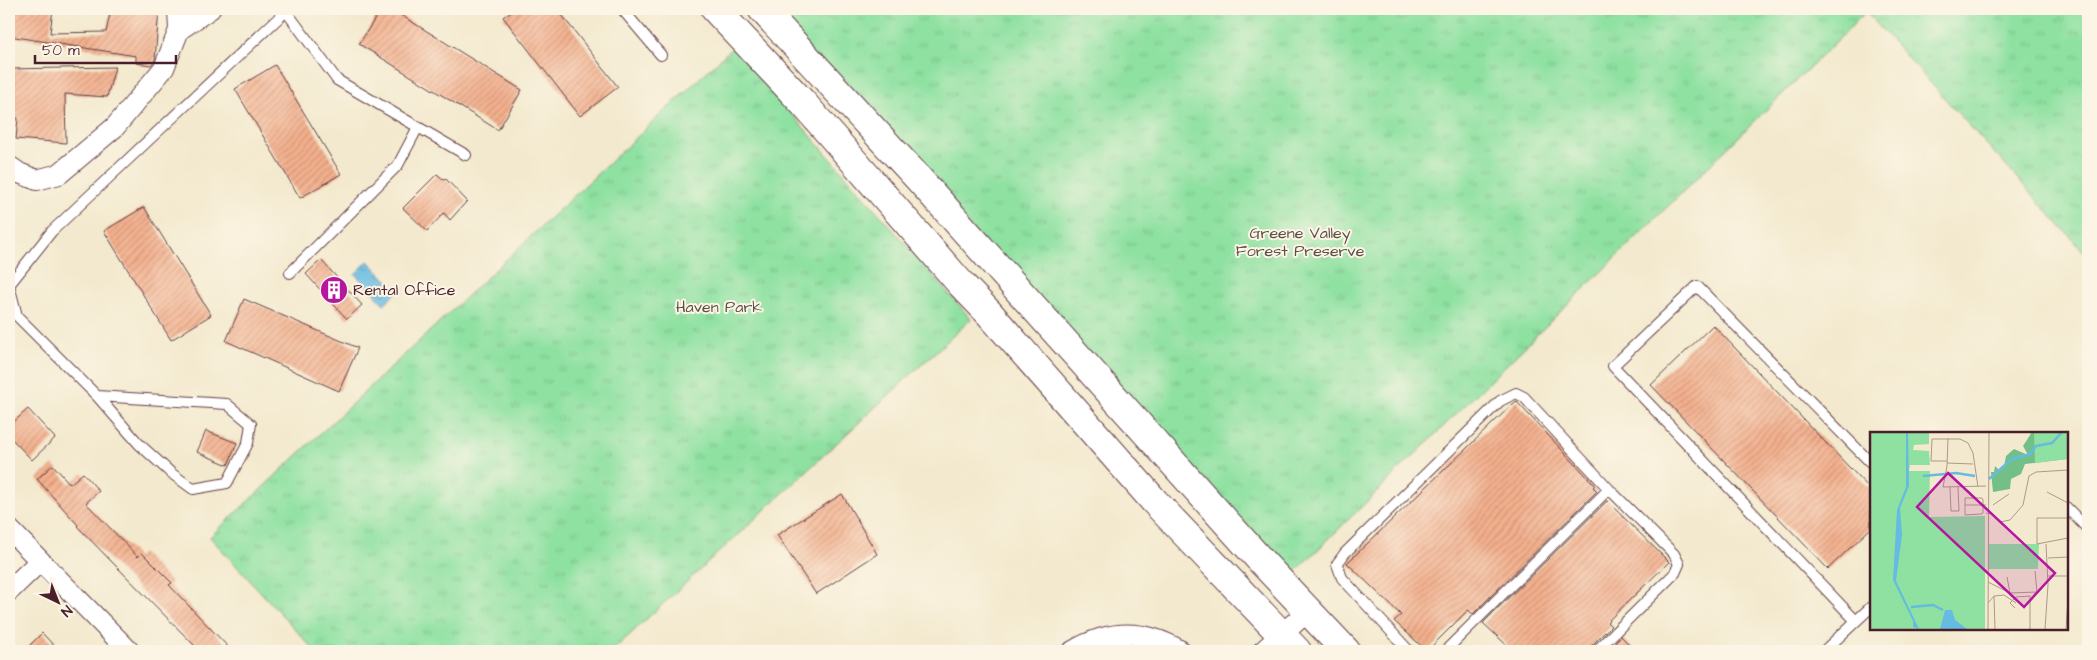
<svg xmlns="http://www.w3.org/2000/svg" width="2097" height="660" font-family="'Architects Daughter',sans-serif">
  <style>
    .park { fill: url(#park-tufts); stroke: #6c8066 }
    .water { fill: url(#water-ripples); stroke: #586d86 }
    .building { fill: url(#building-hatch) }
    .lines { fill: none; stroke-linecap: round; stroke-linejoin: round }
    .lane-casing { stroke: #633d43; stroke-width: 12 }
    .street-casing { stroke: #633d43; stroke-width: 22 }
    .primary-casing { stroke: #633d43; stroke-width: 30 }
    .lane { stroke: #fff; stroke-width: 10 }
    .street { stroke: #fff; stroke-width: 20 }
    .primary { stroke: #fff; stroke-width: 28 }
    .labels { text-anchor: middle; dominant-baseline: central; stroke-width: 4; stroke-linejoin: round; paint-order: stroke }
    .park-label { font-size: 16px; fill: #5b5048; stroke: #fcf5e5 }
    .poi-label { font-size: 16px; fill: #4a1f2b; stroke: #fcf5e5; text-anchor: start }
    .inset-river { fill: none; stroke: #65bbe1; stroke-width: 2.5 }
    .inset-road { fill: none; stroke: #af988d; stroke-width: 1 }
    .view { fill: #b5179e; fill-opacity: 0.15; stroke: #b5179e; stroke-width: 2.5 }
    .inset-edge { fill: none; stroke: #4a1f2b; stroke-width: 2.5 }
  </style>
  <defs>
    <pattern id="park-tufts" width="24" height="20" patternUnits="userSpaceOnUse" patternTransform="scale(1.25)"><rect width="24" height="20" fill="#8ee1a1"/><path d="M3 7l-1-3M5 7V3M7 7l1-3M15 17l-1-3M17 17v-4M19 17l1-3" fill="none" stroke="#7cc18b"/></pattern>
    <pattern id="water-ripples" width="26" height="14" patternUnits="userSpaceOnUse" patternTransform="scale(1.25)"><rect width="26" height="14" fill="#65bbe1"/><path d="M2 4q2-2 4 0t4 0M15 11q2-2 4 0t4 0" fill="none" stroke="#5597b7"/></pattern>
    <pattern id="building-hatch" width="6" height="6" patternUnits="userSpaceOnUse" patternTransform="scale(1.25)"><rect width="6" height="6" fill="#f4b18e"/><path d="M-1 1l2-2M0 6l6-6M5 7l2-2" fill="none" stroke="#c88f74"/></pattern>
  </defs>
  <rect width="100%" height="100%" fill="#fcf5e5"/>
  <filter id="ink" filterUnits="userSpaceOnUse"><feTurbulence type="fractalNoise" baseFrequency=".02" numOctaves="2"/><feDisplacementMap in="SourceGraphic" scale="10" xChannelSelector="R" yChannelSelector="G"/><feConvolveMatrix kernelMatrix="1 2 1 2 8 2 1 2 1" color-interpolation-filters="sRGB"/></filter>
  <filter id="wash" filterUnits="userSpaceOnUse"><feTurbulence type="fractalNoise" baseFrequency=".0096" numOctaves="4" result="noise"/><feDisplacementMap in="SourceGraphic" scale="20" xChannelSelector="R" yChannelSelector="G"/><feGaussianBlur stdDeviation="1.12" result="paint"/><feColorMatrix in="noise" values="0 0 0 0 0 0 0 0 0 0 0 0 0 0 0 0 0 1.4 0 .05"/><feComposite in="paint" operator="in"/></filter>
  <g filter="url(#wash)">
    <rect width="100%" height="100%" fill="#f3e9ce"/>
    <!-- park -->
    <path class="park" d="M767 9H2088V256L1866 12 1293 574Z
      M733 47 971 319 612 651H315L210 537Z"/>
    <!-- water -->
    <path class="water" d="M368 261 398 291 384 304 355 274Z"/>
    <g id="blocks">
      <!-- building -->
      <path class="building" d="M9 9H53L50 33 106 32 111 9H159L155 60 151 65 136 63V56L9 36Z
        M381 9H391L522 90 498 130 359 44Z
        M514 9H557L618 87 580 116 503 17Z
        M275 65 341 174 300 198 235 89Z
        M115 67 107 97 65 94 66 143 16 139 18 118 9 117V69Z
        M437 174 444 180 446 179 467 201 450 220 444 213 427 231 403 208Z
        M144 207 211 315 171 340 104 231Z
        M321 260 362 305 347 319 306 274Z
        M244 299 358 348 339 391 226 341Z
        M1713 325 1871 490V528L1828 569 1651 385Z
        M1516 401 1595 485 1593 487 1597 491 1473 614 1468 610 1427 651 1394 621 1401 615 1347 563Z
        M28 409 55 438 32 460 9 436V426Z
        M206 431 237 443 228 465 197 452Z
        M53 465 70 484 83 473 99 491 86 503 138 557 142 553 172 583 169 585 232 651H200L111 561 77 526 78 525 37 479Z
        M842 494 877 554 816 594 777 535Z
        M1607 501 1669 562 1607 622 1611 626 1591 646 1589 651H1513L1483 623Z
        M42 633 59 651H24Z
        M1621 636 1635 651H1606Z"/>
    </g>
  </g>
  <g filter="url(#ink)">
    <use href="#blocks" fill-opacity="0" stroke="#633d43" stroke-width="1"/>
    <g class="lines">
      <defs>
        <path id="lane" d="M622 9 661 55
          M286 11 337 80 466 155
          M290 273 398 165 418 127
          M97 396 227 404 251 424 248 443 227 483 193 489 171 473 139 444 97 396 17 316 9 285 52 231 286 11 291 9
          M2066 507 2088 529
          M1856 621 1613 366 1697 286 1871 463
          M1409 651 1342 578 1337 564 1345 553 1500 401 1516 393 1524 397 1609 489
          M1445 651 1609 489 1674 554 1679 564 1675 573 1596 651
          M1824 651 1871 607"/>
        <path id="street" d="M179 30 210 9
          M9 166 19 173 37 180 59 174 115 127 164 68 179 30 178 9
          M9 529 129 651
          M9 591 40 561
          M1073 651C1110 629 1144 629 1181 651
          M1263 651 1308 611"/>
        <path id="primary" d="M715 9 803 103 961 284 989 313 1155 502 1297 651
          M762 9 917 177 1262 562 1346 651"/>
      </defs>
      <!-- lane casing -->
      <use href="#lane" class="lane-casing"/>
      <!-- street casing -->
      <use href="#street" class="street-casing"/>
      <!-- primary casing -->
      <use href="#primary" class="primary-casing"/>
      <!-- lane -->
      <use href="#lane" class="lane"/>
      <!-- street -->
      <use href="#street" class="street"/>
      <!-- primary -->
      <use href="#primary" class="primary"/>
    </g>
  </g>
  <!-- icons -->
  <defs>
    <symbol id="building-disc" viewBox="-11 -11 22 22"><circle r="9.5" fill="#b5179e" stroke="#fcf5e5"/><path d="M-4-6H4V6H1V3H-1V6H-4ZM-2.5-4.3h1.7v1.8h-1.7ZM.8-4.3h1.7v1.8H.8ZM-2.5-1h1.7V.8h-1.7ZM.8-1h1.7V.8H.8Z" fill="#fff"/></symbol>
  </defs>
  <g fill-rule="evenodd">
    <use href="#building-disc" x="318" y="274" width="32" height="32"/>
  </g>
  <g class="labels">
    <!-- park labels -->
    <g class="park-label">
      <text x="1300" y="233">Greene Valley<tspan x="1300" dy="18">Forest Preserve</tspan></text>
      <text x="719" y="307">Haven Park</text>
    </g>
    <!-- poi labels -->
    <g class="poi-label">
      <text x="353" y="290">Rental Office</text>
    </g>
  </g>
  <!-- overview -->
  <g transform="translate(1870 432)">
    <rect width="198" height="198" fill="#f3e9ce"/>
    <path d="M162 0H197V27L155 32 151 42 141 47 140 57 123 60 121 40H124L125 34 129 38 134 35 136 24 144 17 158 23 153 14Z" fill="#72bf87"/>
    <path d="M0 0H59V12L44 13 43 18 59 19 60 33H40L39 39H60L59 85 115 84V197H0ZM164 0H197V27L165 31ZM119 112H169L168 137H118Z" fill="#8ee1a1"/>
    <path d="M36 0H38L39 54 30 76 32 103 26 149 49 197 43 195V189L23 148 27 78 36 55ZM75 178H82L85 188 97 197H70Z" fill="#65bbe1"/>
    <path class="inset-river" d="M53 44 86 41 105 44M119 47 142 27 160 22 166 14 182 11 192 0M41 175 63 173 73 178"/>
    <path class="inset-road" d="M78 6 77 34 73 55 116 54M77 29H61L62 7H90L98 11 103 21 108 55M77 31 103 32M80 55 81 79H89L88 55M177 60 198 71M95 73V83L111 82 113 81V68L112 66H95V73H116M123 73 139 62M116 81 123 82 130 90 140 88 153 73 159 44 166 40 198 38M198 86H167V112L198 106M178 126 198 125M178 144H198M137 145 140 161M118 150 140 161 167 160 165 139M124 164 125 197M118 171 124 164 134 163 146 171M145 176 140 171 146 165 160 164V197M118 197 119 0M175 197 178 153 176 112M196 197 198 166"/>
    <path class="view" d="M78 41 185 141 154 175 47 75Z"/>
    <rect width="198" height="198" class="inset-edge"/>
  </g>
  <!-- margin -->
  <rect width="2097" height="660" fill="none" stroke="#fcf5e5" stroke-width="30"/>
  <!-- north arrow -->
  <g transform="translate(58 602) rotate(137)" stroke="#fcf5e5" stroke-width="4" paint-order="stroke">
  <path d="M0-4L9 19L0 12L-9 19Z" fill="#4a1f2b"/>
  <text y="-8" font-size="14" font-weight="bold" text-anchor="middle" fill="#4a1f2b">N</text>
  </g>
  <!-- scale -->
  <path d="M35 55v8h141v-8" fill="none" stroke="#4a1f2b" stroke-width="2.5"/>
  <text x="42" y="55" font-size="15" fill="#4a1f2b" stroke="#fcf5e5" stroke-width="4" paint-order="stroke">50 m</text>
</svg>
